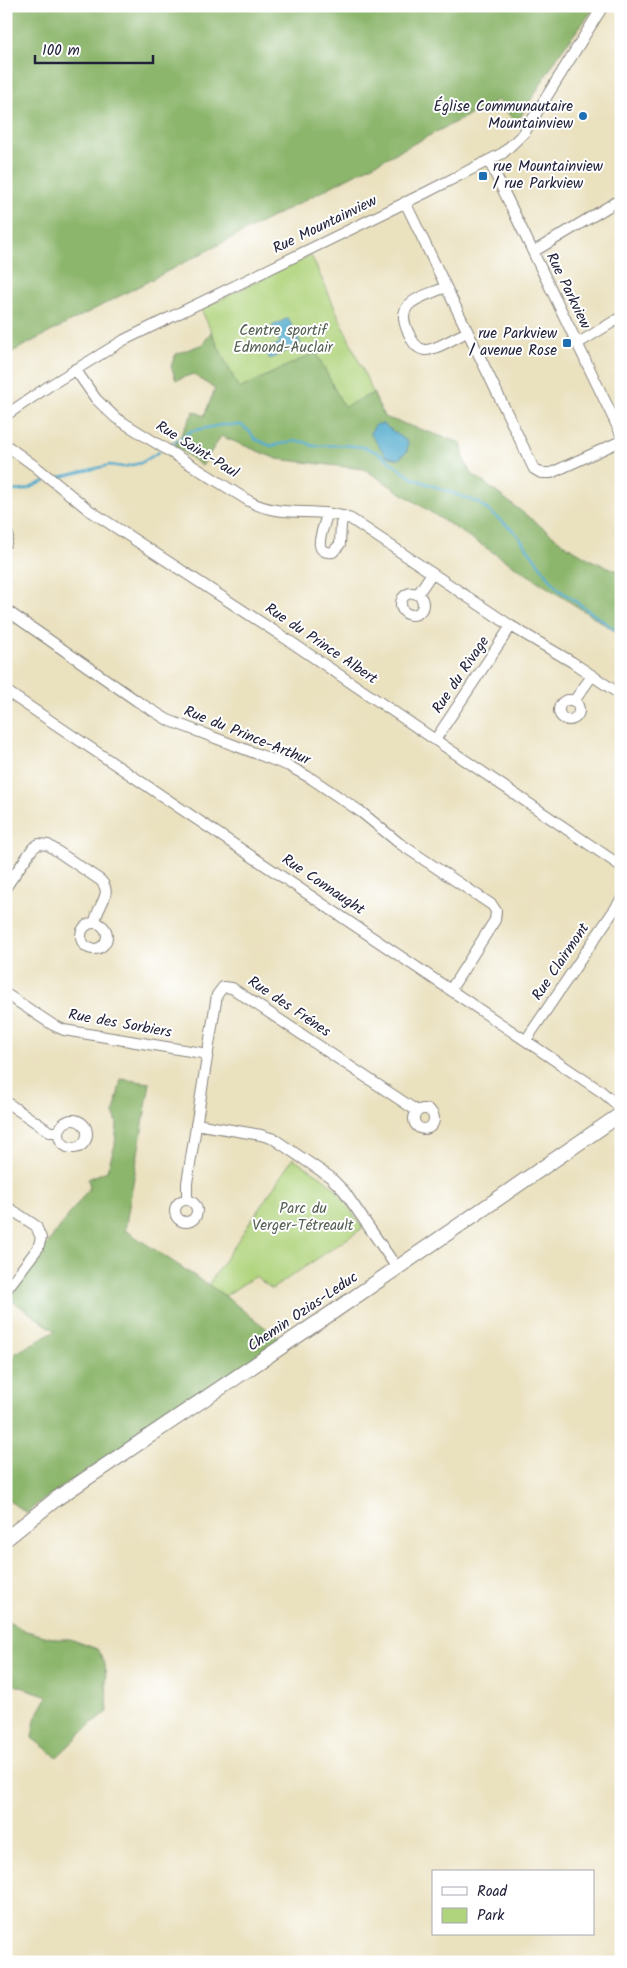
<svg xmlns="http://www.w3.org/2000/svg" width="627" height="1968" font-family="Kalam,sans-serif">
  <style>
    .green { fill: #b0d47d; stroke: #697b5c }
    .forest { fill: #8cb66c; stroke: #576c54 }
    .water { fill: #50aacd; stroke: #396684 }
    .lines { fill: none; stroke-linecap: round; stroke-linejoin: round }
    .stream { stroke: #50aacd; stroke-width: 2.5 }
    .street-casing { stroke: #86827d; stroke-width: 12 }
    .secondary-casing { stroke: #86827d; stroke-width: 16 }
    .street { stroke: #fff; stroke-width: 10 }
    .secondary { stroke: #fff; stroke-width: 14 }
    .poi-dot { fill: #1f6fb2; stroke: #fff; stroke-width: 2 }
    .labels { text-anchor: middle; dominant-baseline: central; stroke-width: 4; stroke-linejoin: round; paint-order: stroke }
    .poi-label { font-size: 15px; fill: #22223b; stroke: #fff; text-anchor: end }
    .street-label { font-size: 15px; fill: #22223b; stroke: #fff }
    .park-label { font-size: 15px; fill: #546052; stroke: #fff }
  </style>
  <rect width="100%" height="100%" fill="#fff"/>
  <filter id="ink" filterUnits="userSpaceOnUse"><feTurbulence type="fractalNoise" baseFrequency=".02" numOctaves="2"/><feDisplacementMap in="SourceGraphic" scale="10" xChannelSelector="R" yChannelSelector="G"/><feConvolveMatrix kernelMatrix="1 2 1 2 8 2 1 2 1" color-interpolation-filters="sRGB"/></filter>
  <filter id="wash" filterUnits="userSpaceOnUse"><feTurbulence type="fractalNoise" baseFrequency=".0096" numOctaves="4" result="noise"/><feDisplacementMap in="SourceGraphic" scale="20" xChannelSelector="R" yChannelSelector="G"/><feGaussianBlur stdDeviation="1.12" result="paint"/><feColorMatrix in="noise" values="0 0 0 0 0 0 0 0 0 0 0 0 0 0 0 0 0 1.4 0 .05"/><feComposite in="paint" operator="in"/></filter>
  <g filter="url(#wash)">
    <rect width="100%" height="100%" fill="#eae1bf"/>
    <!-- green -->
    <path class="green" d="M311 255 384 417 243 401 201 309Z
      M293 1158 323 1178 335 1188 363 1228 272 1289 255 1276 225 1296 208 1285Z"/>
    <!-- forest -->
    <path class="forest" d="M6 6H596L561 51 516 124 498 100 6 355Z
      M211 332 239 389 316 352 344 407 373 393 384 417 461 443 464 459 470 472 564 544 593 561 621 572V635L364 469 277 459 221 436 202 466 175 446 194 411 204 416 215 389 193 374 176 380 171 366 176 354 203 344Z
      M121 1079 150 1083 125 1230 225 1296 281 1340 37 1504 27 1513 6 1499V1365L16 1353 55 1331 7 1297 90 1187 88 1179 107 1171 115 1145 117 1124 114 1113Z
      M6 1621 26 1631 56 1639H70L97 1649 105 1664 108 1712 92 1723 57 1757 32 1738 35 1719 48 1696 6 1682Z"/>
    <!-- water -->
    <path class="water" d="M288 318 301 344 270 359 265 350 280 343 272 326Z
      M376 424H383L408 442 407 451 399 459 386 456 370 433Z"/>
    <g class="lines">
      <!-- stream -->
      <path class="stream" d="M171 444 191 431 221 425H241L249 431 255 439 271 446 295 441 305 442 313 446 343 445 363 447 377 452 412 478 479 503 515 532 558 589 621 634
        M60 477 110 465 123 467 141 463 159 452
        M6 490C27 492 27 489 45 481"/>
    </g>
  </g>
  <g filter="url(#ink)">
    <g class="lines">
      <defs>
        <path id="street" d="M489 161 621 434
          M405 202 534 469 541 473H551L621 441
          M533 252 621 199
          M446 287C421 298 392 301 409 334 412 341 416 349 425 350 434 351 458 336 467 332
          M577 344 621 317
          M75 369 96 399 116 418 249 501C280 519 318 506 351 519L511 626 572 662 621 695
          M6 415 49 386 124 340 427 192 503 153 524 133 603 6
          M6 445 36 467 89 510 288 640 621 866
          M327 513C326 525 308 555 333 552L340 544 341 524 344 516
          M6 530 8 536 6 543
          M401 604a11 11 0 1 1 22 0a11 11 0 1 1-22 0Z
          M418 594 432 573
          M6 610 137 701 168 720 289 766 312 779 361 812 399 843 492 905 496 911 495 920 451 989
          M6 691 602 1092 621 1108
          M559 710a10 10 0 1 1 20 0a10 10 0 1 1-20 0Z
          M574 701 592 676
          M435 740 511 626
          M6 887 33 848 39 844 48 845 100 880C115 894 96 906 95 923
          M81 936a13 13 0 1 1 26 0a13 13 0 1 1-26 0Z
          M6 994 53 1025 64 1030 208 1054
          M526 1040 621 900
          M6 1102 50 1132H59
          M414 1119a10 10 0 1 1 20 0a10 10 0 1 1-20 0Z
          M59 1134a14 14 0 1 1 28 0a14 14 0 1 1-28 0Z
          M196 1124 261 1135 274 1139 330 1177 344 1191 397 1268
          M175 1211a11 11 0 1 1 22 0a11 11 0 1 1-22 0Z
          M187 1200V1183L217 995 223 987 232 988 417 1111
          M6 1206 36 1226 41 1238 38 1248 6 1290"/>
        <path id="secondary" d="M6 1539 56 1499 333 1312 621 1114"/>
      </defs>
      <!-- street casing -->
      <use href="#street" class="street-casing"/>
      <!-- secondary casing -->
      <use href="#secondary" class="secondary-casing"/>
      <!-- street -->
      <use href="#street" class="street"/>
      <!-- secondary -->
      <use href="#secondary" class="secondary"/>
    </g>
  </g>
  <!-- markers -->
  <g class="poi-dot">
    <circle cx="583" cy="116" r="5"/>
    <rect x="478" y="171" width="10" height="10" rx="2.5"/>
    <rect x="562" y="338" width="10" height="10" rx="2.5"/>
  </g>
  <g class="labels">
    <!-- poi labels -->
    <g class="poi-label">
      <text x="573" y="107">Église Communautaire<tspan x="573" dy="17">Mountainview</tspan></text>
      <text x="493" y="167" text-anchor="start">rue Mountainview<tspan x="493" dy="17">/ rue Parkview</tspan></text>
      <text x="557" y="334">rue Parkview<tspan x="557" dy="17">/ avenue Rose</tspan></text>
    </g>
    <!-- street labels -->
    <g class="street-label">
      <text transform="translate(325 225) rotate(-26)">Rue Mountainview</text>
      <text transform="translate(568 291) rotate(64)">Rue Parkview</text>
      <text transform="translate(197 450) rotate(32)">Rue Saint-Paul</text>
      <text transform="translate(321 644) rotate(34)">Rue du Prince Albert</text>
      <text transform="translate(461 675) rotate(-56)">Rue du Rivage</text>
      <text transform="translate(247 736) rotate(22)">Rue du Prince-Arthur</text>
      <text transform="translate(323 885) rotate(34)">Rue Connaught</text>
      <text transform="translate(561 962) rotate(-56)">Rue Clairmont</text>
      <text transform="translate(289 1007) rotate(34)">Rue des Frénes</text>
      <text transform="translate(120 1024) rotate(10)">Rue des Sorbiers</text>
      <text transform="translate(303 1312) rotate(-34)">Chemin Ozias-Leduc</text>
    </g>
    <!-- park labels -->
    <g class="park-label">
      <text x="283" y="331">Centre sportif<tspan x="283" dy="17">Edmond-Auclair</tspan></text>
      <text x="303" y="1209">Parc du<tspan x="303" dy="17">Verger-Tétreault</tspan></text>
    </g>
  </g>
  <!-- margin -->
  <rect width="627" height="1968" fill="none" stroke="#fff" stroke-width="25"/>
  <!-- legend -->
  <rect x="432" y="1870" width="162" height="65" fill="#ffffff" stroke="#a7a7b1"/>
  <rect x="442" y="1887" width="25" height="8" fill="#ffffff" stroke="#a7a7b1"/>
  <text x="477" y="1896" font-size="15" fill="#22223b">Road</text>
  <rect x="442" y="1908" width="25" height="15" fill="#b0d47d" stroke="#a7a7b1"/>
  <text x="477" y="1920" font-size="15" fill="#22223b">Park</text>
  <!-- scale -->
  <path d="M35 55v8h118v-8" fill="none" stroke="#22223b" stroke-width="2.5"/>
  <text x="42" y="55" font-size="15" fill="#22223b" stroke="#ffffff" stroke-width="4" paint-order="stroke">100 m</text>
</svg>
